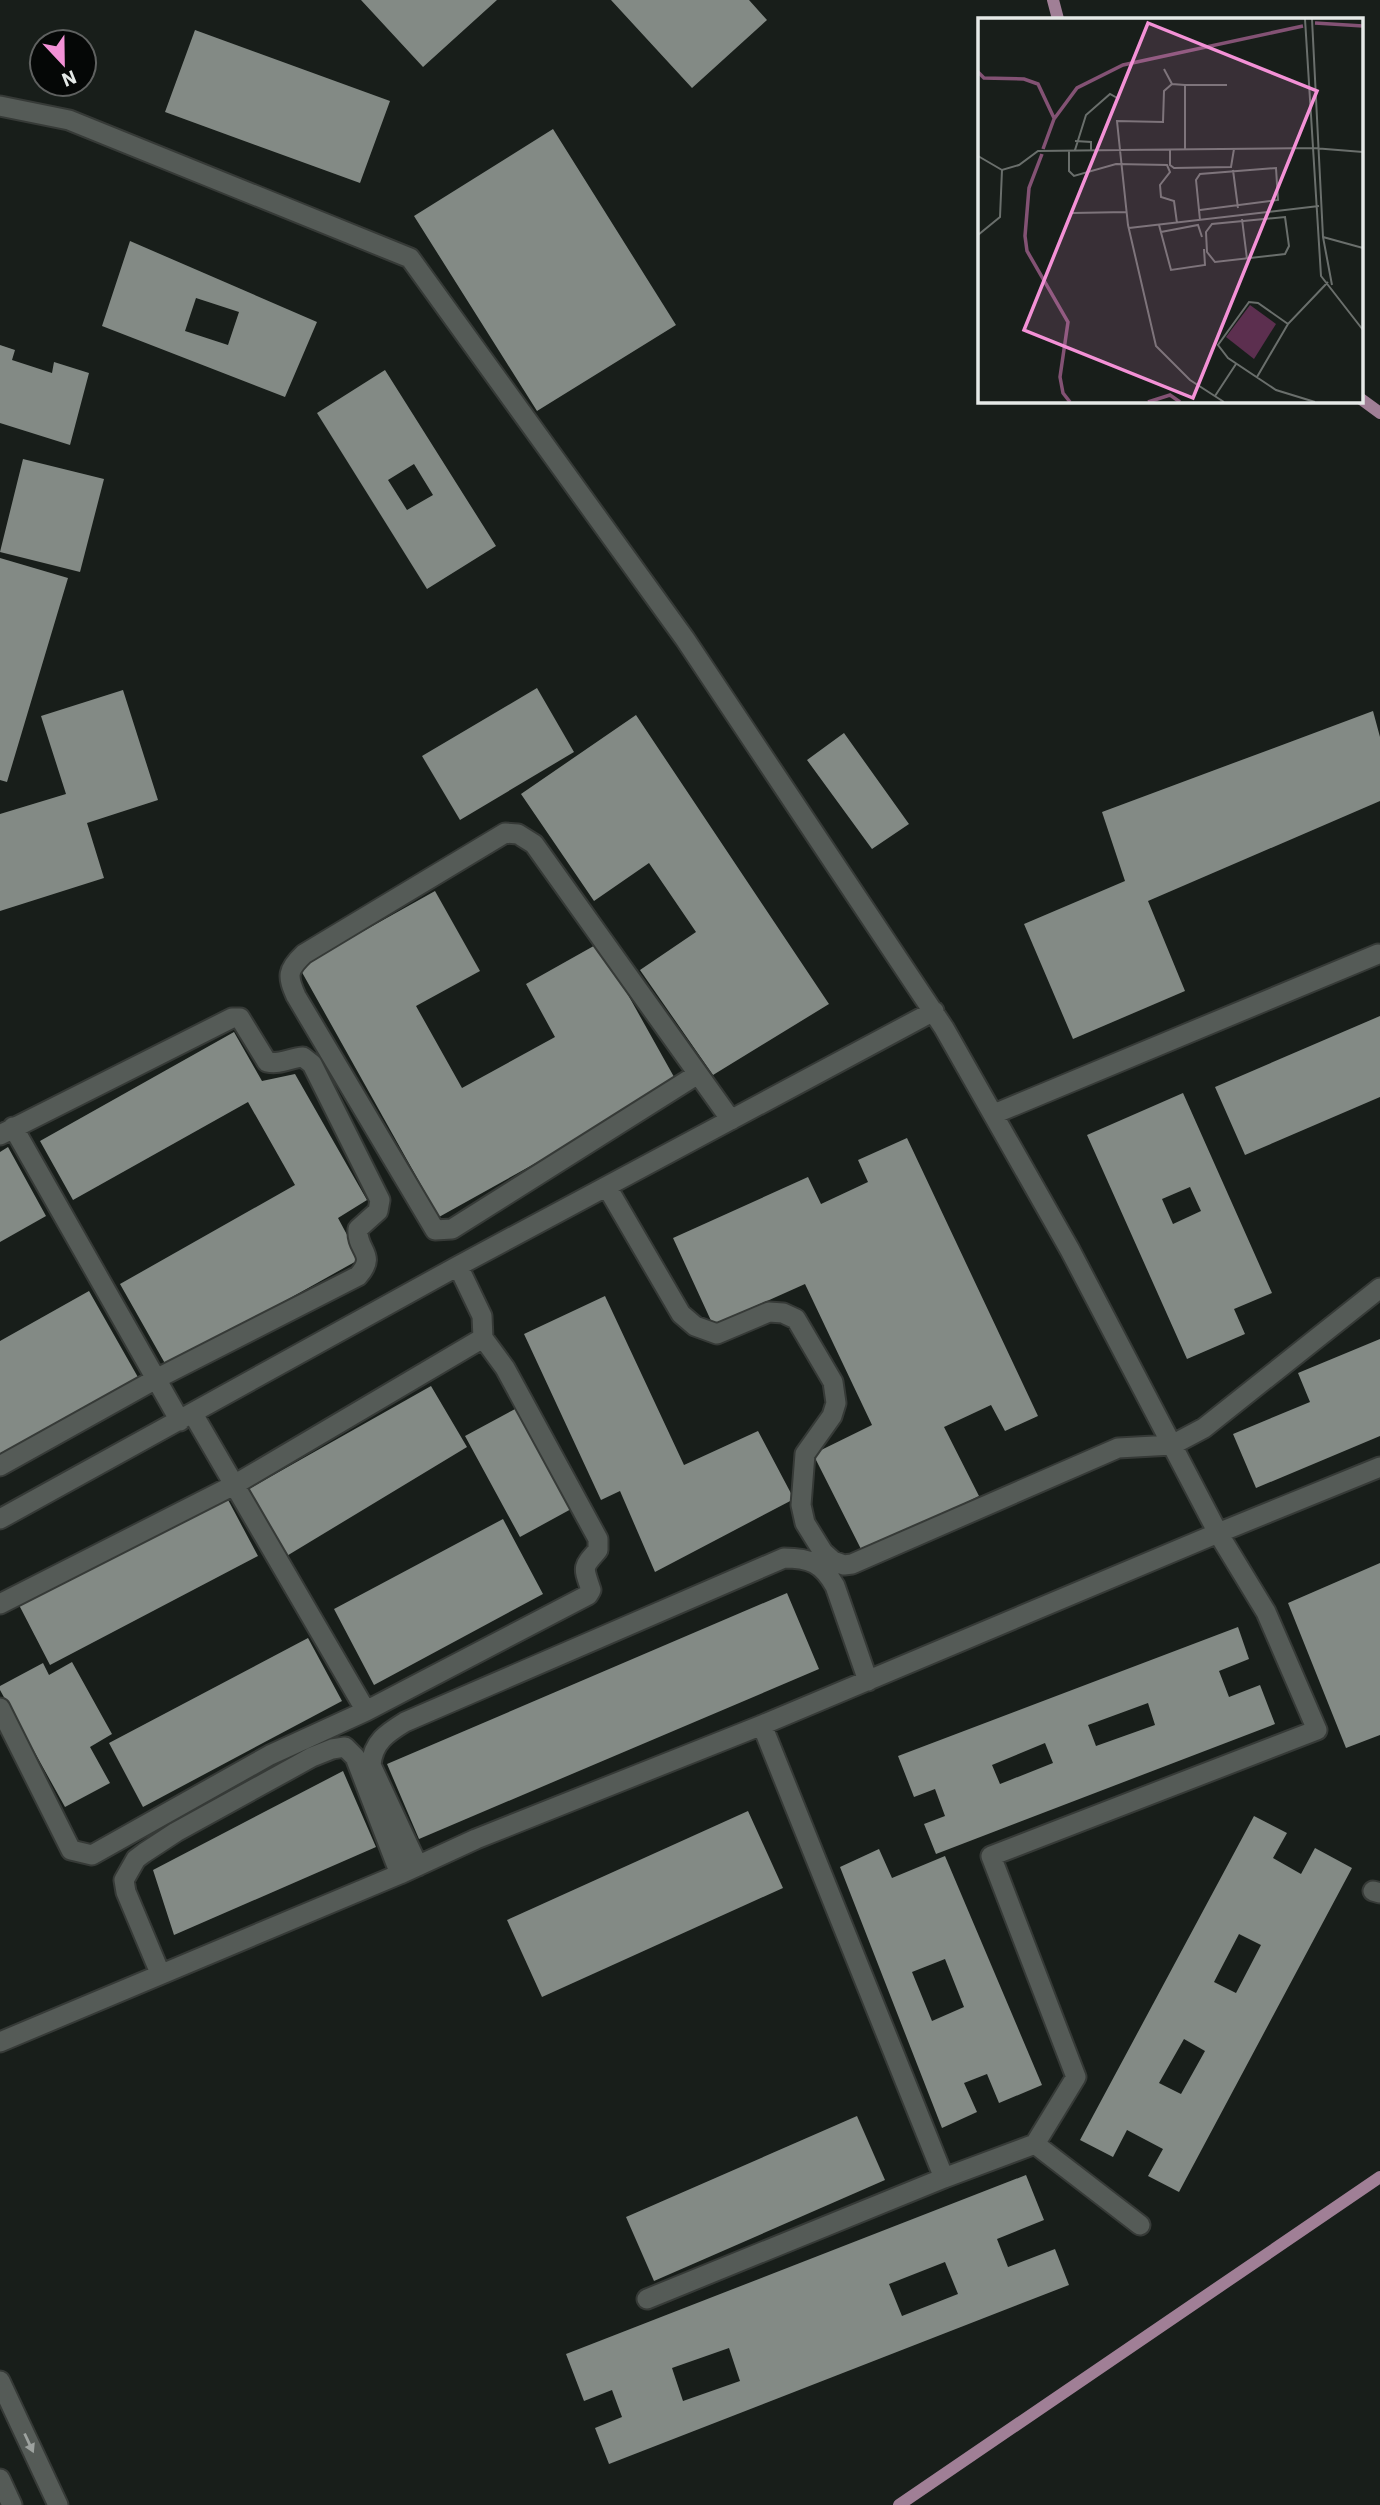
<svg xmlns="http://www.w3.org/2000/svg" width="1380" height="2505" font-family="'IBM Plex Sans',sans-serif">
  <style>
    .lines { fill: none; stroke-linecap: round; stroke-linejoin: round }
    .stream { stroke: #a07f96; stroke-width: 12 }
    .building { fill: #838a85; fill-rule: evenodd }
    .minor-casing { stroke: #363a37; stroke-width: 23 }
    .tertiary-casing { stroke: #363a37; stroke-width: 23 }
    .minor { stroke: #555b57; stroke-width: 19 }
    .tertiary { stroke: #555b57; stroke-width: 19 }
    .oneway { fill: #9da29f }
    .inset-river { fill: none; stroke: #835274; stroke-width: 3.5 }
    .inset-road { fill: none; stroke: #6a6f6c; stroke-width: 2 }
    .view { fill: #f391d6; fill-opacity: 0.15; stroke: #f391d6; stroke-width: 3.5 }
    .inset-edge { fill: none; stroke: #e5e9e7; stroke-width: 3.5 }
  </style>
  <rect width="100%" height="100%" fill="#181e1a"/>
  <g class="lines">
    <!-- stream -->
    <path class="stream" d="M1053 0 1058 19
      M1361 399 1380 413
      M899 2505 1380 2177"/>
  </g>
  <!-- building -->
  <path class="building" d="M361 0H497L423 67Z
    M611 0H749L767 20 692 88Z
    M195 30 390 101 360 183 165 112Z
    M553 129 676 325 537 411 414 216Z
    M130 241 317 322 285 397 102 326ZM196 298 239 312 228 345 185 331Z
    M0 345 15 350 12 360 52 373 54 362 89 373 70 445 0 423Z
    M385 370 496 546 427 589 317 413ZM414 464 433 495 407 510 388 480Z
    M23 459 104 479 80 572 0 552Z
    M0 558 68 578 7 782 0 780Z
    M537 688 574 752 460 820 422 756Z
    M123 690 158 800 87 823 104 878 0 911V814L66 794 41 716Z
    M1373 711 1380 737V801L1148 901 1185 991 1073 1039 1024 924 1125 881 1102 812Z
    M636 715 829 1004 713 1075 640 970 696 932 649 863 594 901 521 794Z
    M844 733 909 824 872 849 807 760Z
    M435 891 480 971 416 1006 462 1088 555 1037 526 984 599 943 678 1084 439 1217 299 967Z
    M1380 1016V1097L1245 1155 1215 1087Z
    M234 1032 262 1081 295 1074 367 1200 338 1218 360 1259 167 1367 120 1284 295 1185 248 1102 73 1200 40 1141Z
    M1183 1093 1272 1293 1234 1309 1245 1334 1187 1359 1087 1135ZM1190 1187 1201 1211 1173 1224 1162 1199Z
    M907 1138 1038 1416 1005 1431 991 1405 944 1427 979 1496 864 1555 813 1454 872 1425 805 1284 713 1325 673 1238 808 1177 821 1204 868 1182 858 1160Z
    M8 1147 46 1216 0 1242V1152Z
    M89 1291 139 1379 0 1457V1341Z
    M605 1296 684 1465 758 1431 794 1499 655 1572 620 1491 601 1500 524 1334Z
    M1380 1339V1436L1256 1488 1233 1434 1310 1402 1298 1373Z
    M431 1386 467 1447 285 1557 247 1490Z
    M517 1408 573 1508 520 1537 465 1436Z
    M226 1496 258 1556 50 1665 19 1605Z
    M503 1519 543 1594 374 1685 334 1609Z
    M1380 1563V1735L1346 1748 1288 1603Z
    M787 1593 819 1669 419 1839 387 1764Z
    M1238 1627 1249 1659 1219 1671 1229 1697 1260 1685 1275 1724 936 1854 924 1824 945 1816 935 1789 914 1797 898 1756ZM1148 1703 1155 1725 1096 1746 1088 1725ZM1045 1743 1053 1763 1000 1784 992 1765Z
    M308 1638 342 1701 143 1807 109 1743Z
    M72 1662 112 1734 90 1747 110 1783 65 1807 0 1690V1686L43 1663 49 1675Z
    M343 1771 376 1847 174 1935 153 1870Z
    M748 1811 783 1888 542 1997 507 1920Z
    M1254 1816 1287 1833 1273 1858 1301 1874 1315 1848 1352 1868 1179 2192 1148 2176 1163 2149 1127 2130 1113 2157 1080 2140ZM1239 1934 1261 1945 1236 1993 1214 1982ZM1184 2039 1205 2051 1181 2094 1159 2083Z
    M879 1849 892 1878 945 1856 1042 2085 999 2103 987 2074 964 2083 977 2112 942 2128 840 1867ZM945 1959 964 2007 932 2021 912 1972Z
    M857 2116 885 2180 654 2281 626 2217Z
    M1026 2175 1044 2220 997 2239 1008 2267 1055 2249 1069 2285 609 2464 595 2428 622 2417 612 2390 584 2401 566 2354ZM945 2262 958 2294 902 2316 889 2284ZM729 2348 740 2381 683 2401 672 2368Z"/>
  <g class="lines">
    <defs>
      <path id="minor" d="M0 106 69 120 410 258 685 639 944 1028 1070 1250 1218 1533 762 1725 476 1839 400 1874 0 2042
        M698 1074 452 1229 435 1230 296 996C287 976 287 970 304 954L505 833 518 834 534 844 731 1120
        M994 1114 1378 954
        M13 1127 180 1421
        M0 1135 232 1018H240L267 1062C280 1065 290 1058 303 1057L312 1064 380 1200 378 1211 358 1229C356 1251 378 1254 358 1276L156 1379 0 1466
        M607 1187 681 1314 695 1326 717 1334 769 1312 783 1313 796 1319 833 1382 836 1403 832 1416 805 1454 801 1505 805 1523 823 1552 833 1561 844 1565 852 1564 1118 1448 1172 1445 1204 1428 1380 1288
        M193 1414 366 1711
        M0 1519 458 1266 934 1011
        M0 1604 234 1485 483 1338
        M0 1708 71 1850 92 1855 270 1755 366 1711 588 1595 591 1590C583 1566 582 1568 598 1550V1539L505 1368 483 1338 482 1316 458 1266
        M418 1866 371 1765C373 1742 387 1733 405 1722L784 1558C810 1558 822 1563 835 1586L868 1681
        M1373 1891 1380 1893
        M160 1973 126 1892 124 1880 136 1859 144 1853 176 1832 312 1757 332 1749 345 1747 355 1757 400 1874
        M1035 2144 1076 2077 991 1856 1317 1730 1266 1612 1218 1533 1380 1467
        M944 2178 1035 2144 1140 2225
        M647 2299 944 2178 762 1725"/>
      <path id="tertiary" d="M0 2381 58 2505
        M0 2479 12 2505"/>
    </defs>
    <!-- minor casing -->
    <use href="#minor" class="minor-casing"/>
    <!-- tertiary casing -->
    <use href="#tertiary" class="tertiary-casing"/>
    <!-- minor -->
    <use href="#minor" class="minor"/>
    <!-- tertiary -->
    <use href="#tertiary" class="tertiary"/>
  </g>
  <!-- one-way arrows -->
  <defs><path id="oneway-solid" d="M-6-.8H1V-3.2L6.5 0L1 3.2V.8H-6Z" transform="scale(1.75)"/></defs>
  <use class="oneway" href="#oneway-solid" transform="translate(29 2443) rotate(65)"/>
  <!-- overview -->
  <g transform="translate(978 18)">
    <rect width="385" height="385" fill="#181e1a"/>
    <path d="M272 287 298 306 276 341 248 319Z" fill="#5c2f4f"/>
    <path class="inset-river" d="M337 5 385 8M0 54 6 60 46 61 60 66 76 100M65 131 76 101 99 70 145 47 325 8M64 136 51 170 47 218 49 233 90 304 82 359 85 375 92 384M170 384 192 377 202 384"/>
    <path class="inset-road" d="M327 1 343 258 385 312M334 1 345 219 354 267M186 51 194 66 207 67M97 123 113 124V132M192 131V147L196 150 253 149 256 131M207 131V67H249M91 132V153L96 158 138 146 189 147 192 154 182 167 183 179 196 183 199 205M97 132 108 97 132 76 141 81M0 138 24 152 41 147 60 133 142 132 139 103 185 104 186 73 194 66M255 152 260 190M94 195 149 194M307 199 311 228 307 236 237 244 229 234 228 214 234 206ZM264 201 269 241M222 202 218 162 222 156 298 150 300 182 222 192M181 207 193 252 227 247 226 231M151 210 341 188M183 214 220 207 224 219M0 217 22 199 24 152M345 219 385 230M279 359 310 306M237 378 258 346M246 384 212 362 178 328 150 207 142 132 335 130 385 134M337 384 298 372 250 340 240 327 271 284 280 285 310 306 350 264"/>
    <path class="view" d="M170 5 339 73 215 380 46 312Z"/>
    <rect width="385" height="385" class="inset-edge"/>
  </g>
  <!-- north arrow -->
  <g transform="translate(63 63) rotate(158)"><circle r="33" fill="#050706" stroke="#5f6160" stroke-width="2"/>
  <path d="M0-5L12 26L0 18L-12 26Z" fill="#f391d6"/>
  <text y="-10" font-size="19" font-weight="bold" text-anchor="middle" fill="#e5e9e7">N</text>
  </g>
</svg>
